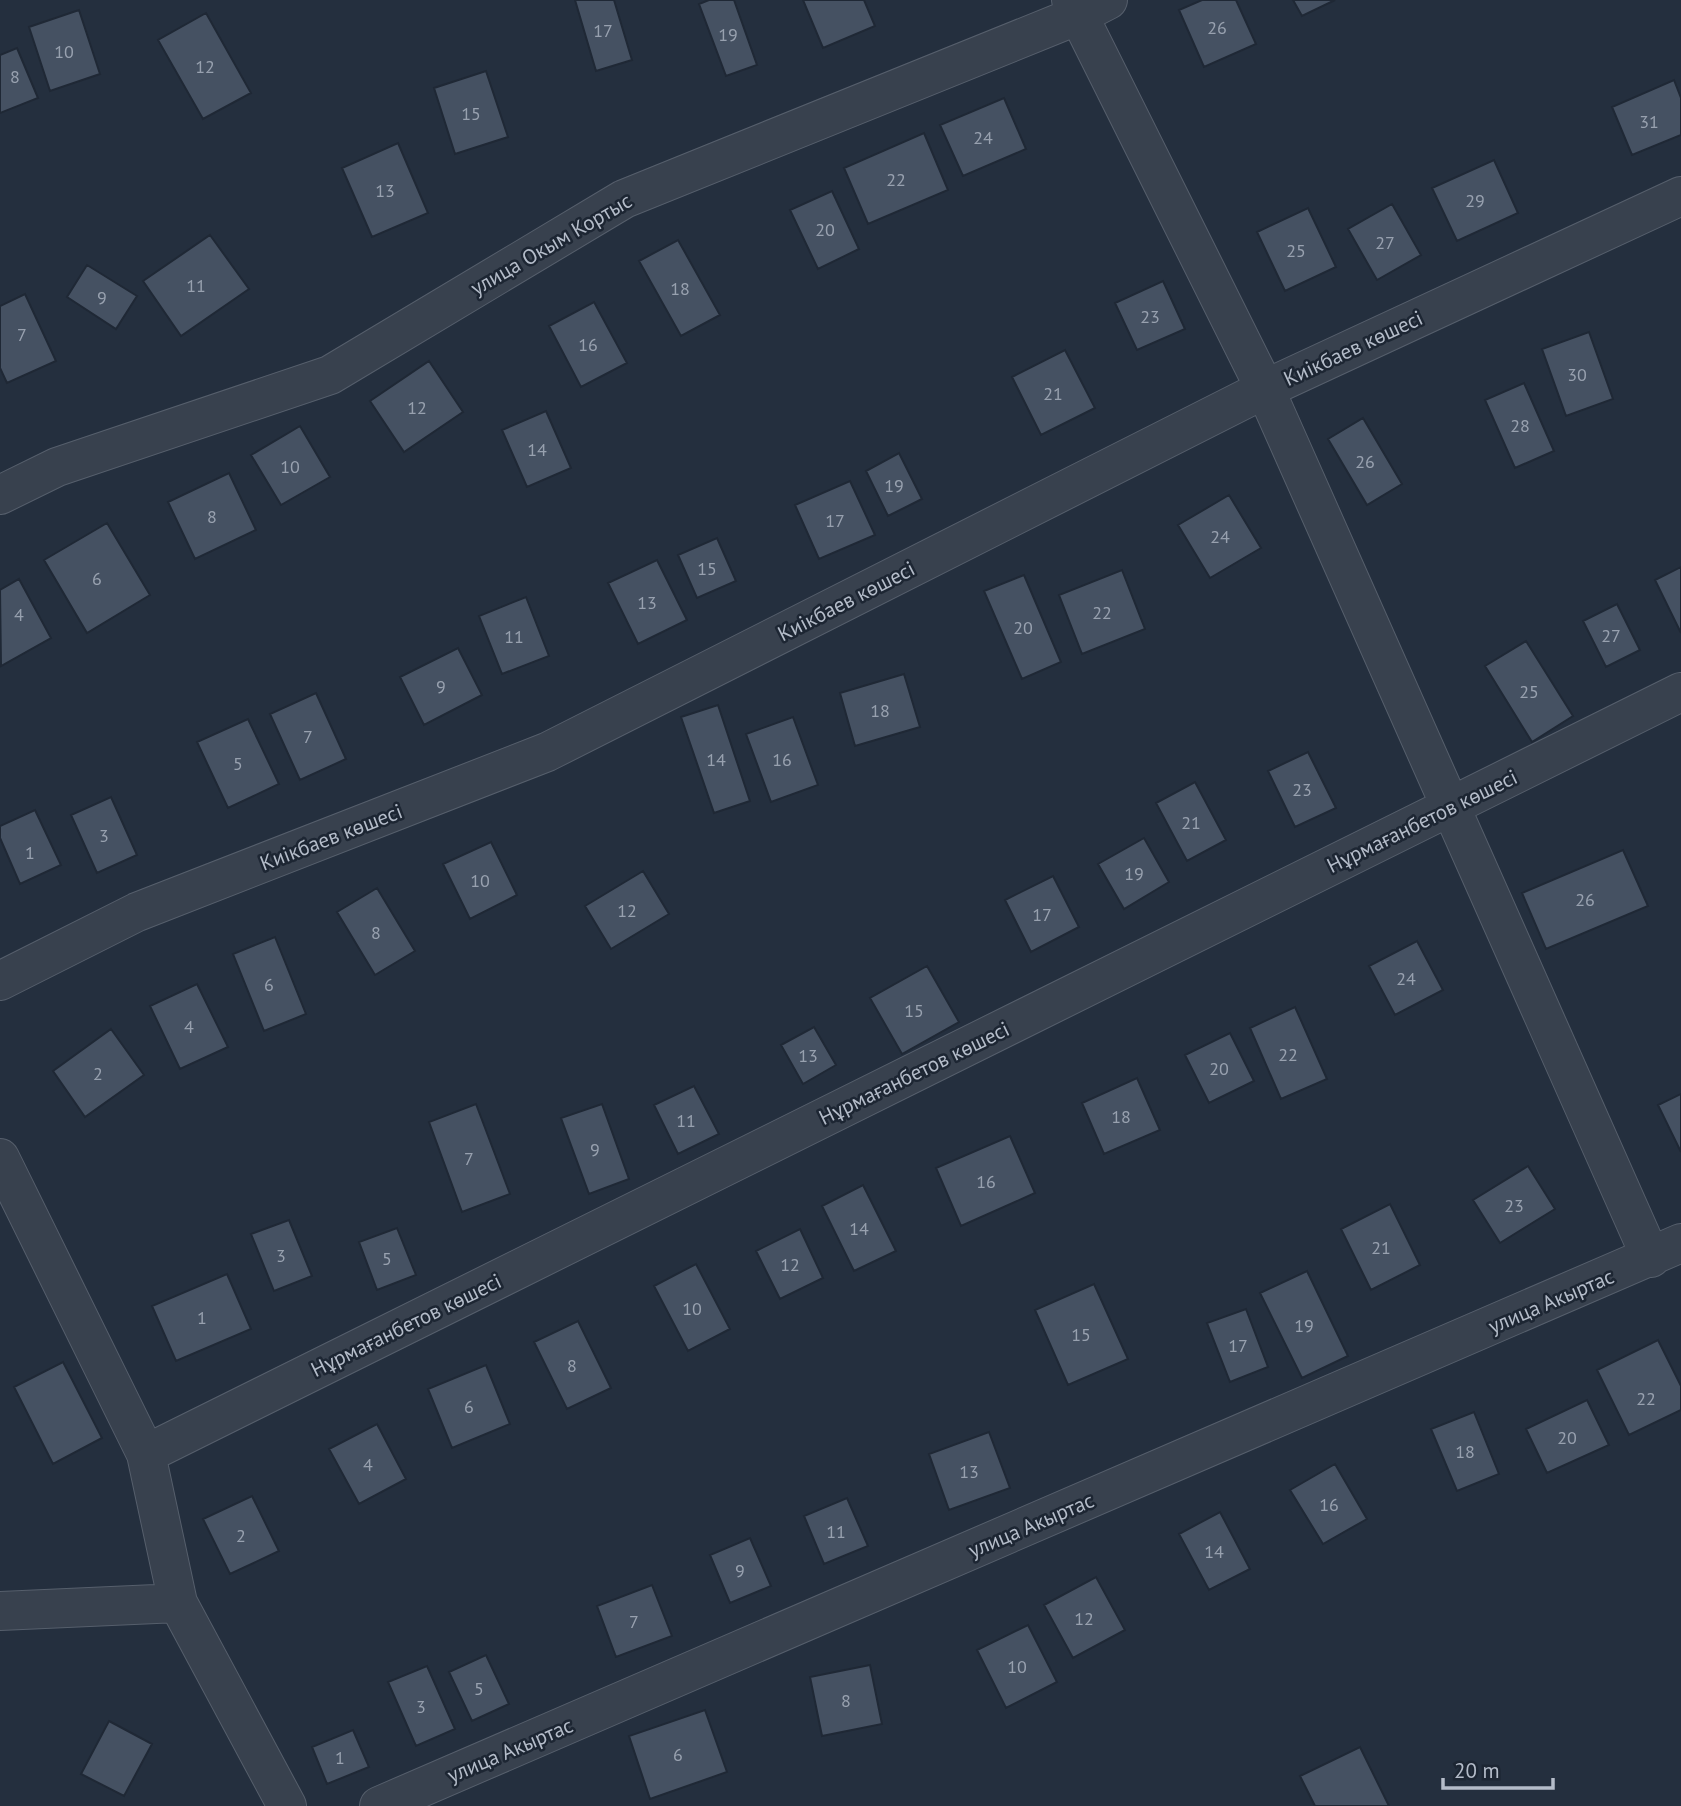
<svg xmlns="http://www.w3.org/2000/svg" width="1681" height="1806" font-family="'PT Sans',sans-serif">
  <style>
    .building { fill: #455162; stroke: #1f2835; stroke-width: 2 }
    .lines { fill: none; stroke-linecap: round; stroke-linejoin: round }
    .street-casing { stroke: #565f6c; stroke-width: 40 }
    .street { stroke: #38414e; stroke-width: 38 }
    .labels { text-anchor: middle; dominant-baseline: central; stroke-width: 5; stroke-linejoin: round; paint-order: stroke }
    .number-label { font-size: 18px; fill: #98a1af }
    .street-label { font-size: 21px; fill: #b4bcc9; stroke: #1d2633 }
  </style>
  <rect width="100%" height="100%" fill="#242f3e"/>
  <!-- building -->
  <path class="building" d="M575 0H614L632 60 596 71Z
    M709 0H734L757 65 726 76 699 4Z
    M803 0H864L875 26 823 48Z
    M1202 0H1236L1256 44 1204 67 1179 10Z
    M1293 0H1335L1302 16Z
    M79 10 100 74 50 91 29 27Z
    M206 13 251 93 203 119 158 40Z
    M17 48 38 98 0 113V55Z
    M486 71 508 137 455 154 434 88Z
    M1674 80 1681 98V135L1632 155 1612 107Z
    M1004 98 1026 149 963 176 940 125Z
    M924 133 948 190 868 224 844 168Z
    M398 143 428 213 372 237 342 168Z
    M1494 160 1518 213 1457 241 1432 188Z
    M832 191 859 249 818 269 790 210Z
    M1392 204 1421 255 1377 280 1348 229Z
    M1308 208 1336 267 1285 291 1257 232Z
    M210 235 249 289 181 336 143 281Z
    M678 240 720 315 681 336 639 261Z
    M87 265 137 296 116 329 67 297Z
    M1163 281 1185 329 1137 350 1115 303Z
    M25 294 56 361 7 383 0 368V306Z
    M594 302 627 363 581 387 549 326Z
    M1589 332 1613 399 1566 416 1542 349Z
    M1065 350 1095 408 1041 435 1012 377Z
    M429 361 463 412 404 452 370 401Z
    M1524 383 1554 451 1515 468 1485 400Z
    M546 411 571 468 527 487 502 430Z
    M1363 418 1402 484 1367 505 1328 439Z
    M300 426 330 477 281 505 251 455Z
    M899 453 922 499 888 516 866 471Z
    M229 473 256 530 195 559 168 502Z
    M850 481 875 535 819 559 795 505Z
    M1229 495 1261 548 1210 578 1178 525Z
    M107 523 150 595 87 633 44 560Z
    M717 538 736 581 697 598 678 555Z
    M657 560 687 620 638 644 608 583Z
    M1681 567V633L1655 580Z
    M1122 570 1145 629 1082 654 1059 595Z
    M1024 575 1061 662 1022 679 984 591Z
    M19 579 51 638 1 666 0 590Z
    M526 597 549 656 502 674 479 616Z
    M1617 604 1640 650 1606 667 1583 621Z
    M1526 641 1573 716 1532 742 1485 666Z
    M458 648 482 695 424 725 400 677Z
    M904 674 920 727 855 746 840 693Z
    M316 693 346 759 300 780 270 714Z
    M718 705 750 801 714 813 681 717Z
    M793 717 818 785 771 802 746 734Z
    M248 719 279 784 228 808 197 742Z
    M1308 752 1336 808 1295 827 1268 771Z
    M1195 782 1226 840 1187 861 1156 803Z
    M111 797 137 855 97 873 71 815Z
    M35 810 61 865 20 884 0 838V826Z
    M1144 838 1169 882 1124 909 1098 864Z
    M491 842 517 895 470 919 443 864Z
    M1623 850 1648 906 1546 949 1522 893Z
    M643 871 669 914 611 949 585 906Z
    M1053 876 1079 927 1031 952 1005 900Z
    M377 888 415 951 375 975 337 912Z
    M275 937 306 1014 264 1031 233 954Z
    M1417 941 1443 990 1395 1015 1369 966Z
    M927 966 959 1022 902 1054 870 998Z
    M197 984 228 1047 180 1069 150 1006Z
    M1295 1007 1327 1079 1281 1099 1250 1028Z
    M814 1027 836 1065 803 1084 781 1045Z
    M111 1029 144 1075 85 1117 53 1071Z
    M1230 1033 1254 1081 1209 1103 1185 1055Z
    M1137 1078 1160 1130 1104 1154 1082 1103Z
    M694 1086 719 1134 678 1154 654 1105Z
    M1681 1094V1152L1658 1105Z
    M476 1104 510 1194 462 1212 429 1122Z
    M602 1104 629 1179 589 1194 561 1118Z
    M1010 1136 1035 1193 961 1226 936 1168Z
    M1528 1166 1555 1209 1500 1243 1473 1200Z
    M863 1185 896 1251 854 1271 822 1206Z
    M1390 1204 1420 1265 1371 1290 1341 1229Z
    M289 1220 312 1276 274 1291 251 1234Z
    M397 1228 416 1275 377 1290 359 1242Z
    M800 1229 823 1278 780 1299 756 1251Z
    M696 1264 730 1329 688 1351 654 1286Z
    M1307 1271 1348 1356 1302 1378 1260 1293Z
    M227 1274 251 1329 176 1361 152 1306Z
    M1094 1284 1128 1359 1068 1385 1035 1310Z
    M1246 1309 1268 1367 1230 1382 1207 1323Z
    M578 1321 611 1388 567 1409 534 1342Z
    M1658 1340 1681 1386V1410L1629 1435 1597 1370Z
    M63 1362 102 1438 53 1464 14 1387Z
    M486 1365 510 1424 452 1448 428 1389Z
    M1587 1400 1609 1445 1547 1473 1526 1429Z
    M1474 1412 1499 1474 1457 1491 1431 1429Z
    M377 1424 406 1479 359 1504 329 1449Z
    M989 1432 1010 1488 949 1510 929 1454Z
    M1335 1464 1367 1519 1323 1544 1290 1490Z
    M252 1496 279 1551 230 1574 203 1519Z
    M847 1498 868 1546 824 1564 804 1516Z
    M1220 1512 1250 1569 1209 1590 1179 1534Z
    M750 1538 771 1586 730 1603 710 1555Z
    M1096 1577 1125 1630 1073 1658 1044 1605Z
    M652 1585 672 1636 616 1657 597 1606Z
    M1028 1625 1057 1682 1006 1708 977 1650Z
    M486 1655 509 1704 472 1721 449 1672Z
    M870 1665 882 1724 822 1736 810 1677Z
    M427 1666 455 1729 416 1746 388 1682Z
    M705 1710 727 1772 650 1799 629 1736Z
    M109 1721 152 1744 124 1796 81 1774Z
    M353 1730 369 1767 327 1784 312 1747Z
    M1360 1747 1389 1806H1315L1300 1776Z"/>
  <g class="lines">
    <defs>
      <path id="street" d="M1071 0 1265 389 1651 1258
        M0 495 57 467 330 375 624 199 1079 15 1108 0
        M0 981 137 912 547 752 1265 389 1681 196
        M0 1158 146 1454 178 1603
        M146 1454 1681 692
        M0 1611 178 1603 287 1806
        M379 1806 1681 1243"/>
    </defs>
    <!-- street casing -->
    <use href="#street" class="street-casing"/>
    <!-- street -->
    <use href="#street" class="street"/>
  </g>
  <g class="labels">
    <!-- number labels -->
    <g class="number-label">
      <text x="1217" y="27">26</text>
      <text x="603" y="30">17</text>
      <text x="728" y="34">19</text>
      <text x="64" y="51">10</text>
      <text x="205" y="66">12</text>
      <text x="15" y="76">8</text>
      <text x="471" y="113">15</text>
      <text x="1649" y="121">31</text>
      <text x="983" y="137">24</text>
      <text x="896" y="179">22</text>
      <text x="385" y="190">13</text>
      <text x="1475" y="200">29</text>
      <text x="825" y="229">20</text>
      <text x="1385" y="242">27</text>
      <text x="1296" y="250">25</text>
      <text x="196" y="285">11</text>
      <text x="680" y="288">18</text>
      <text x="102" y="297">9</text>
      <text x="1150" y="316">23</text>
      <text x="22" y="334">7</text>
      <text x="588" y="344">16</text>
      <text x="1577" y="374">30</text>
      <text x="1053" y="393">21</text>
      <text x="417" y="407">12</text>
      <text x="1520" y="425">28</text>
      <text x="537" y="449">14</text>
      <text x="1365" y="461">26</text>
      <text x="290" y="466">10</text>
      <text x="894" y="485">19</text>
      <text x="212" y="516">8</text>
      <text x="835" y="520">17</text>
      <text x="1220" y="536">24</text>
      <text x="707" y="568">15</text>
      <text x="97" y="578">6</text>
      <text x="647" y="602">13</text>
      <text x="1102" y="612">22</text>
      <text x="19" y="614">4</text>
      <text x="1023" y="627">20</text>
      <text x="1611" y="635">27</text>
      <text x="514" y="636">11</text>
      <text x="441" y="686">9</text>
      <text x="1529" y="691">25</text>
      <text x="880" y="710">18</text>
      <text x="308" y="736">7</text>
      <text x="716" y="759">14</text>
      <text x="782" y="759">16</text>
      <text x="238" y="763">5</text>
      <text x="1302" y="789">23</text>
      <text x="1191" y="822">21</text>
      <text x="104" y="835">3</text>
      <text x="30" y="852">1</text>
      <text x="1134" y="873">19</text>
      <text x="480" y="880">10</text>
      <text x="1585" y="899">26</text>
      <text x="627" y="910">12</text>
      <text x="1042" y="914">17</text>
      <text x="376" y="932">8</text>
      <text x="1406" y="978">24</text>
      <text x="269" y="984">6</text>
      <text x="914" y="1010">15</text>
      <text x="189" y="1026">4</text>
      <text x="1288" y="1054">22</text>
      <text x="808" y="1055">13</text>
      <text x="1219" y="1068">20</text>
      <text x="98" y="1073">2</text>
      <text x="1121" y="1116">18</text>
      <text x="686" y="1120">11</text>
      <text x="595" y="1149">9</text>
      <text x="469" y="1158">7</text>
      <text x="986" y="1181">16</text>
      <text x="1514" y="1205">23</text>
      <text x="859" y="1228">14</text>
      <text x="1381" y="1247">21</text>
      <text x="281" y="1255">3</text>
      <text x="387" y="1258">5</text>
      <text x="790" y="1264">12</text>
      <text x="692" y="1308">10</text>
      <text x="202" y="1317">1</text>
      <text x="1304" y="1325">19</text>
      <text x="1081" y="1334">15</text>
      <text x="1238" y="1345">17</text>
      <text x="572" y="1365">8</text>
      <text x="1646" y="1398">22</text>
      <text x="469" y="1406">6</text>
      <text x="1567" y="1437">20</text>
      <text x="1465" y="1451">18</text>
      <text x="368" y="1464">4</text>
      <text x="969" y="1471">13</text>
      <text x="1329" y="1504">16</text>
      <text x="836" y="1531">11</text>
      <text x="241" y="1535">2</text>
      <text x="1214" y="1551">14</text>
      <text x="740" y="1570">9</text>
      <text x="1084" y="1618">12</text>
      <text x="634" y="1621">7</text>
      <text x="1017" y="1666">10</text>
      <text x="479" y="1688">5</text>
      <text x="846" y="1700">8</text>
      <text x="421" y="1706">3</text>
      <text x="678" y="1754">6</text>
      <text x="340" y="1757">1</text>
    </g>
    <!-- street labels -->
    <g class="street-label">
      <text transform="translate(551 244) rotate(-30)">улица Окым Кортыс</text>
      <text transform="translate(1353 348) rotate(-25)">Киікбаев көшесі</text>
      <text transform="translate(846 601) rotate(-27)">Киікбаев көшесі</text>
      <text transform="translate(1422 821) rotate(-26)">Нұрмағанбетов көшесі</text>
      <text transform="translate(331 837) rotate(-21)">Киікбаев көшесі</text>
      <text transform="translate(914 1073) rotate(-26)">Нұрмағанбетов көшесі</text>
      <text transform="translate(1551 1301) rotate(-23)">улица Акыртас</text>
      <text transform="translate(406 1325) rotate(-26)">Нұрмағанбетов көшесі</text>
      <text transform="translate(1031 1525) rotate(-23)">улица Акыртас</text>
      <text transform="translate(510 1750) rotate(-23)">улица Акыртас</text>
    </g>
  </g>
  <!-- scale -->
  <path d="M1443 1778v10h110v-10" fill="none" stroke="#b4bcc9" stroke-width="3.5"/>
  <text x="1454" y="1778" font-size="21" fill="#b4bcc9" stroke="#1d2633" stroke-width="5" paint-order="stroke">20 m</text>
</svg>
